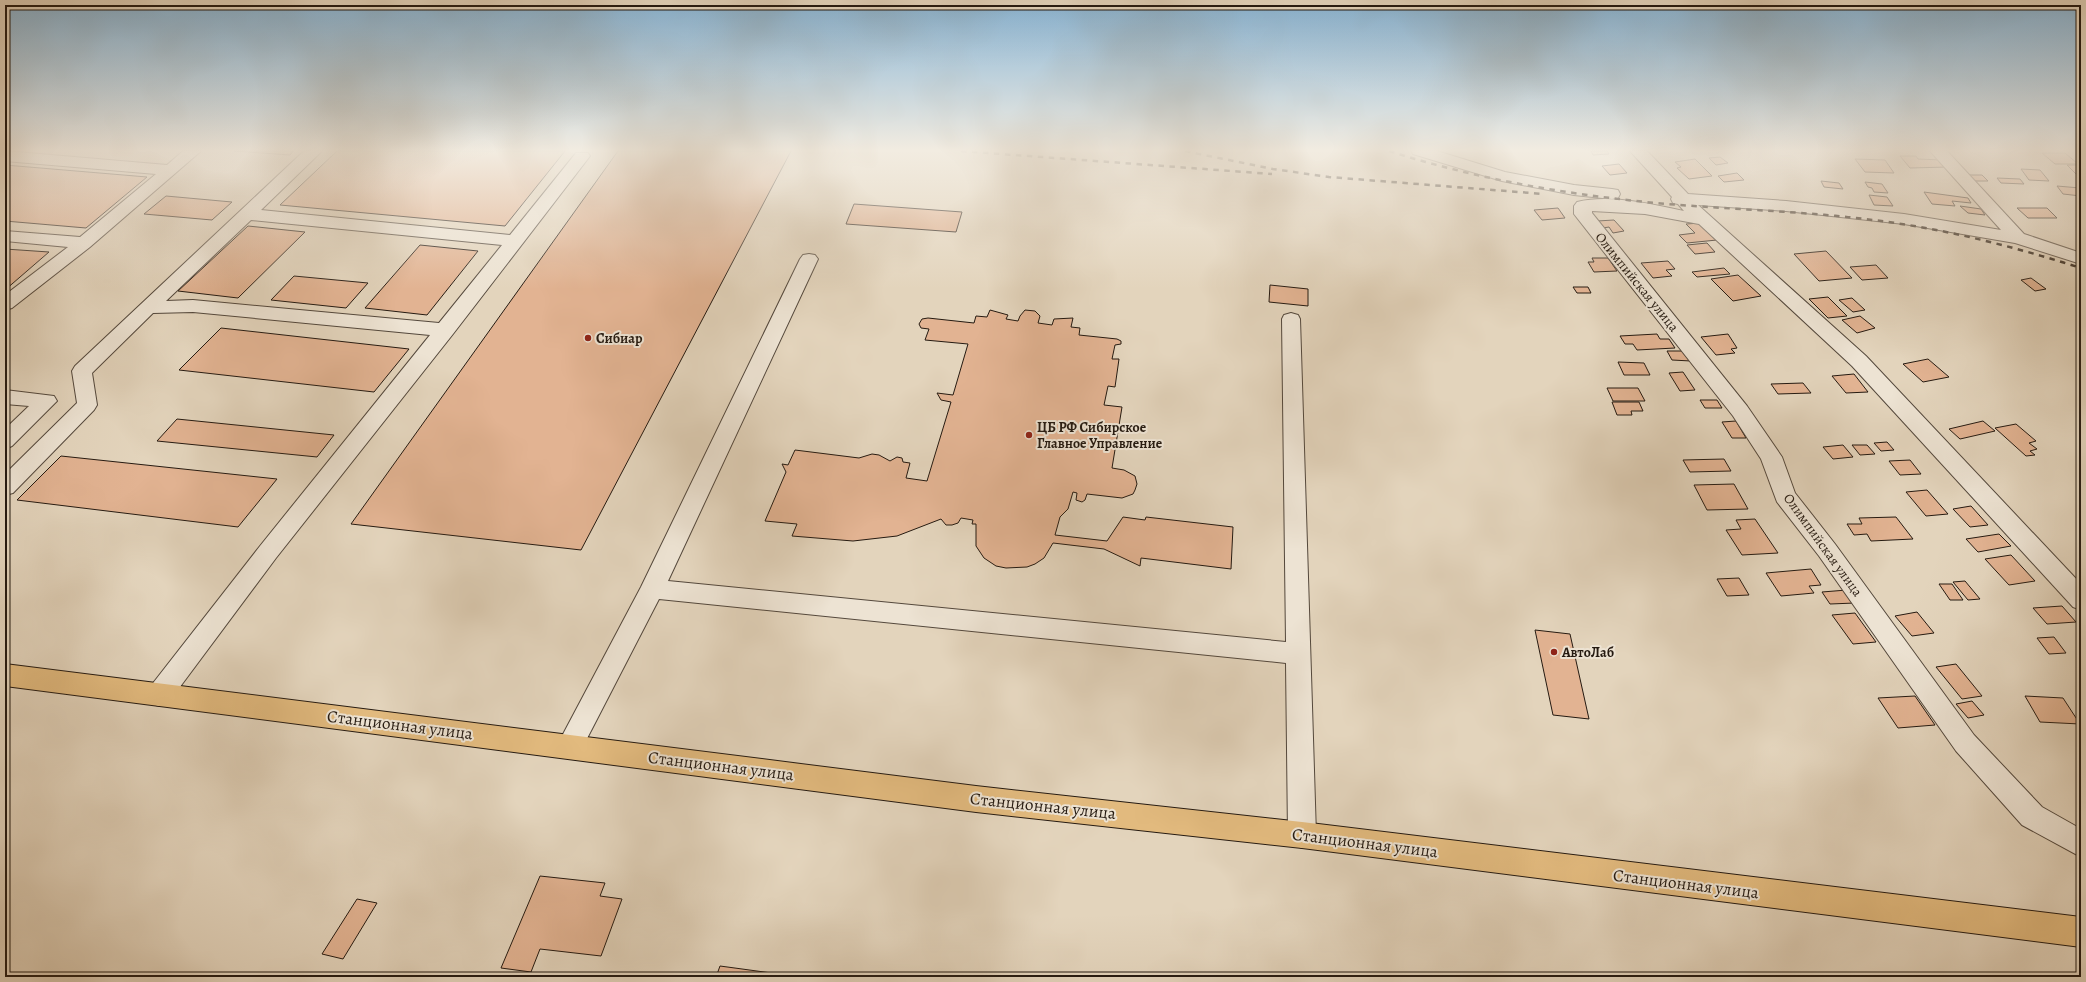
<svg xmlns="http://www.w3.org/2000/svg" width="2086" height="982" font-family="Alegreya,serif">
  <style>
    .building { fill: #e2b392; stroke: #251a11 }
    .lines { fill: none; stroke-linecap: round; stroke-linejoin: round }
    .minor-casing { stroke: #54483c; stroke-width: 2 }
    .major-casing { stroke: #251a11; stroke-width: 2 }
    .minor { fill: #ede3d3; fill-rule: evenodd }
    .major { fill: #e2ba7e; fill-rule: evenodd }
    .rail { stroke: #251a11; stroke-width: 2.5; stroke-dasharray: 5.5 5.5; stroke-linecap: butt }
    .poi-dot { fill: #8f2418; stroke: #ede3d3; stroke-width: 1.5 }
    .labels { text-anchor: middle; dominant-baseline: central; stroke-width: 4; stroke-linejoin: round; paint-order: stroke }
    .street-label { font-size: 14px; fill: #251a11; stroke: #ede3d3 }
    .poi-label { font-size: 14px; font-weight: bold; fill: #251a11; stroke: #ede3d3; text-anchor: start }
    .near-street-label { font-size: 17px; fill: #251a11; stroke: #ede3d3 }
  </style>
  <rect width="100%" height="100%" fill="#e3d4bc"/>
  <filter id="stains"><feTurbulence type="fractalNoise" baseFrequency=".005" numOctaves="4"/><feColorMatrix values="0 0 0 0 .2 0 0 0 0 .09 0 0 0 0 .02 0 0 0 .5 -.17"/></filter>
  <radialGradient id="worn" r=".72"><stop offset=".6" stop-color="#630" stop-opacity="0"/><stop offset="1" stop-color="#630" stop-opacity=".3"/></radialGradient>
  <!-- building -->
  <path class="building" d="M234 151H293L290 155Z
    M337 151H565L505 226 280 205Z
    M618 151H791L581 550 351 524Z
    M1591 151H1607L1609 154 1593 155Z
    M2042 153H2065L2078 164H2055Z
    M1900 156H1916L1918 159 1942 160 1948 167 1910 168Z
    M1720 157 1728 163 1716 165 1709 158Z
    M1695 159 1712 176 1689 179 1677 168 1681 167 1675 162Z
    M1855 159 1885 160 1894 173 1865 172Z
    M1619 164 1627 173 1610 175 1602 166Z
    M5 165 147 177 86 228 5 221Z
    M2067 165H2081V179Z
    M2021 169 2040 170 2049 181 2029 180Z
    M1737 173 1744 180 1724 182 1718 176Z
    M1967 175H1982L1988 181H1972Z
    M1997 178 2020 179 2024 184 2001 183Z
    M1821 181 1839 183 1843 189 1824 187Z
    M1865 182 1882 184 1888 193 1874 192 1872 188 1868 187Z
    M2057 186 2080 188 2081 196 2063 194Z
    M1924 192 1968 198 1971 203 1952 201 1955 206 1932 204Z
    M1869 195 1887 197 1893 206 1874 205Z
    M166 196 232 202 212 220 144 214Z
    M854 204 962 212 956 232 846 224Z
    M1960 206 1981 209 1985 215 1968 213Z
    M1558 208 1565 218 1542 220 1534 210Z
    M2017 208H2047L2057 218H2028Z
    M1614 220 1624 231 1613 233 1609 227 1603 228 1597 221Z
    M1700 223 1717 240 1687 243 1679 235 1695 233 1686 224Z
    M248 226 305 232 238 298 178 291Z
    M1707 243 1715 252 1695 254 1687 245Z
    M420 245 478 251 427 315 365 308Z
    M5 249 49 252 5 290Z
    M1826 251 1852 278 1819 281 1794 254Z
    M1592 258H1608L1617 271 1594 272 1588 262H1594Z
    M1668 261 1675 269 1666 270 1672 276 1653 278 1641 263Z
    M1876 265 1888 278 1862 280 1850 267Z
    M1724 268 1730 274 1697 277 1692 272Z
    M1738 275 1761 296 1733 301 1711 279Z
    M294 276 368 283 346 308 271 300Z
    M2031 278 2046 289 2035 291 2021 280Z
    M1270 285 1308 289V306L1269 302Z
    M1573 287H1588L1591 293H1577Z
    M1828 297 1847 316 1828 318 1809 299Z
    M1852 298 1865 310 1853 312 1839 300Z
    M990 310 1008 315 1006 319 1018 321 1020 316 1025 310 1035 311 1040 316 1038 323 1052 325 1054 319 1073 318 1071 327 1080 328 1079 335 1117 339 1121 341V344L1115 345 1112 359H1119L1115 387 1108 386 1104 405 1122 407 1112 468 1124 470 1135 476 1137 484 1135 490 1133 494 1122 498 1087 494 1085 500 1082 502 1076 500 1077 493 1073 492 1068 509 1060 517 1055 535 1107 541 1123 517 1145 520 1146 517 1233 527 1231 569 1141 558 1140 566 1104 549 1053 543 1044 558 1035 564 1027 567 1006 568 996 566 984 558 976 546V524H972L973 520 961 518 958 523 952 525H946L941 519 897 536 853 541 792 536 797 524 765 521 786 472 782 464 788 465 795 450 859 458 872 454 879 455 890 461 897 457 902 458 903 462 910 463 906 478 927 481 951 402 941 400 937 393 953 395 968 344 925 340 929 329 921 328 919 324 922 319 928 318 974 323 976 316 987 317Z
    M1860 316 1875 328 1857 333 1842 320Z
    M221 328 409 349 374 392 179 370Z
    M1657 334 1660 339H1669L1675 348 1637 350 1633 344H1625L1620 336Z
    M1728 334 1737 348 1731 349 1735 353 1716 355 1701 337Z
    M1667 351H1686L1691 361 1672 360Z
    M1928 359 1949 377 1923 382 1903 364Z
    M1618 362 1644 363 1650 375H1624Z
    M1683 372 1695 390 1680 391 1669 373Z
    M1854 374 1868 392 1846 393 1832 376Z
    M1803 383 1811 393 1778 394 1771 384Z
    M1607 388H1638L1645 401H1613Z
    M1700 400H1717L1722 408H1705Z
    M1612 402H1639L1643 411H1631L1632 415H1617Z
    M177 419 334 435 317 457 157 441Z
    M1736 421 1746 438H1732L1722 422Z
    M1983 421 1995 431 1960 439 1949 429Z
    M2016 424 2036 441 2029 443 2037 449 2030 451 2035 455 2026 456 1995 428Z
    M1887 442 1894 450 1881 451 1874 443Z
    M1843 445 1853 457 1833 459 1823 447Z
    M1852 445H1867L1875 454 1860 455Z
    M61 456 277 479 238 527 17 500Z
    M1724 459 1731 471 1690 472 1683 460Z
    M1910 460 1921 474 1900 475 1889 461Z
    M1734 484 1748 509 1707 510 1694 485Z
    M1927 490 1948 514 1926 516 1906 492Z
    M1971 506 1988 525 1970 527 1953 509Z
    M1896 517 1913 539 1871 541 1867 534 1854 535 1847 524H1862L1859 518Z
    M1755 519 1778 553 1742 555 1726 530 1741 529 1736 520Z
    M1999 534 2011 546 1978 552 1966 539Z
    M2011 555 2035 581 2009 585 1985 559Z
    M1811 569 1821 585 1809 586 1814 593 1781 596 1766 573Z
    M1739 578 1749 595 1727 596 1717 579Z
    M1965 581 1980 599 1968 600 1953 582Z
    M1939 584H1952L1963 600H1950Z
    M1847 590 1855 603 1830 604 1822 592Z
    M2062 606 2076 622 2047 624 2033 608Z
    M1917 612 1934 633 1912 636 1895 616Z
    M1855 613 1876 642 1853 644 1832 615Z
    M1535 630 1570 634 1589 719 1553 715Z
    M2054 637 2066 653 2049 654 2037 638Z
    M1956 664 1982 696 1962 699 1936 667Z
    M1915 696 1935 725 1898 728 1878 698Z
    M2025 696 2063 698 2080 724 2040 722Z
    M1972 701 1984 715 1968 718 1956 704Z
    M540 876 605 883 600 896 622 899 601 956 540 949 531 972 501 968Z
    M357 899 377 903 343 959 322 954Z
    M720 966 801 977H716Z"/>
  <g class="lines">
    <defs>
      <path id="minor" d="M5 151 167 165 183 151H201L90 247 12 308 5 310V295L68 247 5 241V231L80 237 156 174 5 161Z
        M304 151H322L261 210 510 235 576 153H588L590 156 453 334 276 558 168 703 159 706 150 703 146 695 150 687 260 546 430 335 193 312 153 313 92 373 97 405 94 410 13 493 5 495V474L77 403 72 371 75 366ZM251 220 502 245 439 323 193 300 166 301Z
        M1411 151H1437L1505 172 1574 185 1612 189 1618 190 1620 194 1618 198 1612 199 1574 195 1502 181 1413 154Z
        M1630 151H1647L1688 194 1786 201 1904 214 2001 230 1930 151H1947L2024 234 2081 253V264L2015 243 1904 224 1786 211 1698 205 1866 356 2081 584V610L2073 607 1852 366 1699 224 1645 214 1592 211V213L1747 406 1782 457 1795 493 1835 544 1974 735 2042 807 2081 829V857L2022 825 1956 751 1819 556 1777 502 1761 459 1733 416 1574 214V206L1577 202C1610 194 1651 204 1684 211L1678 204 1673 203 1671 199 1672 197Z
        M809 254 815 255 818 259 668 581 1286 642 1282 319 1284 315 1291 313 1298 315 1300 319 1316 835 1312 844 1302 848 1292 844 1288 835 1286 663 659 599 579 754 570 758 561 754 557 746 561 738 641 587 800 259 803 255Z
        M5 390 54 396 57 401 12 446 5 449V429L29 406 5 404Z"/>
      <path id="major" d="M5 664 976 786 1302 822 2081 917V947L1302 848 976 812 5 686Z"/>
    </defs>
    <!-- minor casing -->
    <use href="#minor" class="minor-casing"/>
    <!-- major casing -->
    <use href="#major" class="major-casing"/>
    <!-- minor -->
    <use href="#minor" class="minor"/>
    <!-- major -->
    <use href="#major" class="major"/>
    <!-- rail -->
    <path class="rail" d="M961 151 1272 174
      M1185 151 1273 169 1329 177 1544 194
      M1389 151C1477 179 1564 194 1656 203 1733 210 1811 211 1888 222 1954 231 2018 248 2081 268"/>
  </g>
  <!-- sky -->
  <linearGradient id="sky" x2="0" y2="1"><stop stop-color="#88b5d6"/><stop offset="0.52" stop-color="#f2ece1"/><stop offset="1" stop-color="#f2ece1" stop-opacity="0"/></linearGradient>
  <rect width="2086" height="289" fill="url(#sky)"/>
  <!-- markers -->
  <g class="poi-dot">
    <circle cx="588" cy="338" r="4"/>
    <circle cx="1029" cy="435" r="4"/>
    <circle cx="1554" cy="652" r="4"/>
  </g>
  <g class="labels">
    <!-- street labels -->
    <g class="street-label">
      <text transform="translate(1637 282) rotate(51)">Олимпийская улица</text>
      <text transform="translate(1823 545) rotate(54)">Олимпийская улица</text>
    </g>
    <!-- poi labels -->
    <g class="poi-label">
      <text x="596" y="338">Сибиар</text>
      <text x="1037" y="427">ЦБ РФ Сибирское<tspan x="1037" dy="16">Главное Управление</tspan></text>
      <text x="1562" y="652">АвтоЛаб</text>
    </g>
    <!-- near-street labels -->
    <g class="near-street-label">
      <text transform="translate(400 725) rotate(7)">Станционная улица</text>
      <text transform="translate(721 766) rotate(7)">Станционная улица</text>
      <text transform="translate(1043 806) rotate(6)">Станционная улица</text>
      <text transform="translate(1365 843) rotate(7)">Станционная улица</text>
      <text transform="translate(1686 884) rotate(7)">Станционная улица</text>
    </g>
  </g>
  <!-- margin -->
  <rect width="2086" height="982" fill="none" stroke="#e3d4bc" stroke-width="20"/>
  <rect x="6" y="6" width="2074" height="970" fill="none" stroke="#251a11" stroke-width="2"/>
  <rect x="10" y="10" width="2066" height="962" fill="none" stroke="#251a11"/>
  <rect width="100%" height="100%" filter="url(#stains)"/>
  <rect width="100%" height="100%" fill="url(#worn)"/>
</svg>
